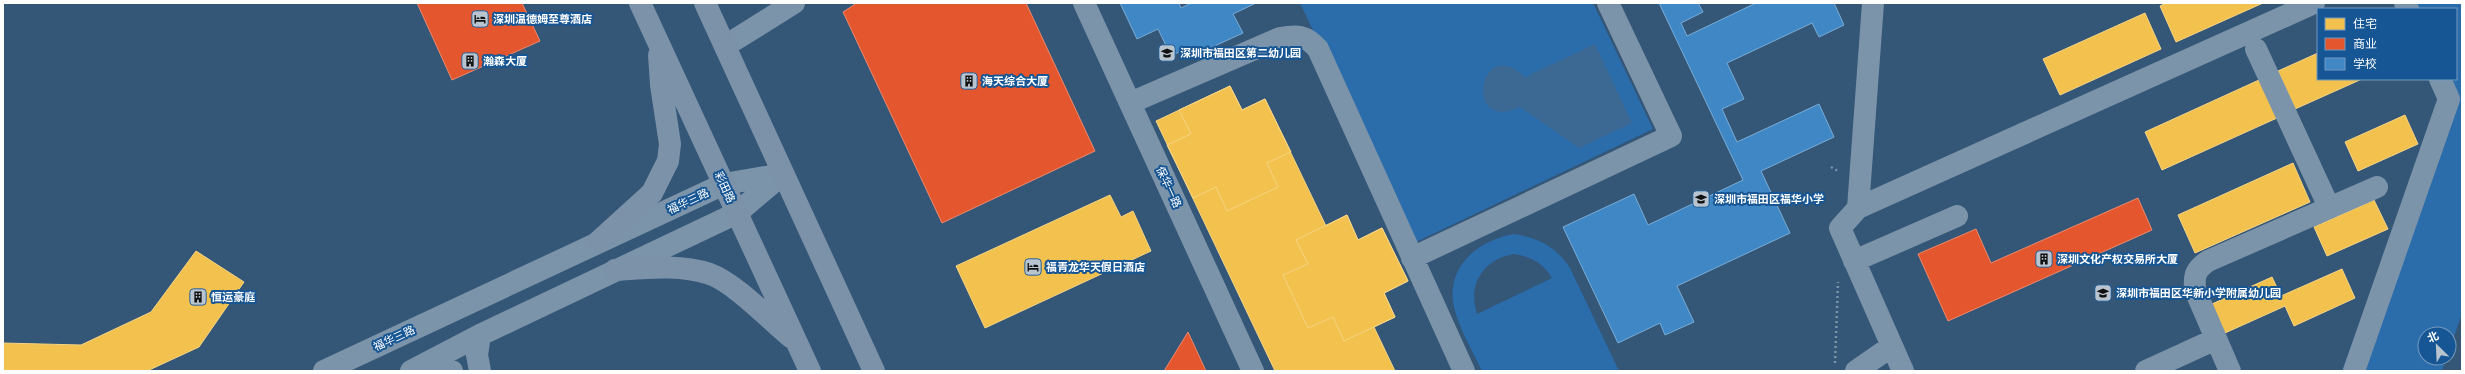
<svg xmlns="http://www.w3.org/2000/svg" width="2465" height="374" font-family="'Asap Condensed','Noto Sans SC',sans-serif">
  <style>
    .green { fill: #2b6cab; fill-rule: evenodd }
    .water { fill: #3c6894 }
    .homes { fill: #f2c14e; stroke: #f6d483 }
    .shops { fill: #e4572e; stroke: #ec896d }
    .schools { fill: #3f88c5; stroke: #79acd6 }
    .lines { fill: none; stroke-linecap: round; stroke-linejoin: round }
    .path { stroke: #7c94aa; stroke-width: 2.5; stroke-dasharray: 2 3; stroke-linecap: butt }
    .minor { stroke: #7c94aa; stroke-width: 22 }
    .major { stroke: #7b92a9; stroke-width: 22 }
    .labels { text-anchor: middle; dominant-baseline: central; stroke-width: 4; stroke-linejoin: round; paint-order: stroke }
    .poi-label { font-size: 11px; font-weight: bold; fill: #fff; stroke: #175694; text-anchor: start }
    .street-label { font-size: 11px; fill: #fff; stroke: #175694 }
  </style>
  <rect width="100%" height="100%" fill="#345677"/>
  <!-- green -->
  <path class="green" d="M1300 3H1593L1653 129 1414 243Z
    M2396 3H2462V314L2449 350V334H2425V358H2446L2442 371H2342L2441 103 2430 79H2456V9H2399Z
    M1514 234C1540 238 1556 247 1570 268L1619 371H1482C1473 351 1459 329 1454 307 1445 266 1479 240 1514 234ZM1514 254C1532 257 1543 263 1552 278L1477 314C1467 284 1484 259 1514 254Z"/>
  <!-- water -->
  <path class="water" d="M1595 44 1632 123 1579 148 1520 107C1463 135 1478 32 1525 77Z"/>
  <!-- homes -->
  <path class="homes" d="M2166 3H2263L2176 42 2160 6Z
    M2145 13 2161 49 2060 95 2043 59Z
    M2318 53V79H2362L2295 109 2278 71Z
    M2259 80 2277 118 2162 170 2145 132Z
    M1230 86 1242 110 1265 99 1326 226 1347 215 1358 240 1382 228 1408 281 1384 293 1395 317 1374 327 1395 371H1275L1156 121Z
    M1230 86 1242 110 1265 99 1291 152 1267 163 1278 187 1227 211 1216 187 1193 198 1167 145 1191 134 1179 110Z
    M2405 115 2418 144 2358 171 2345 142Z
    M2293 163 2310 202 2195 253 2178 215Z
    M1110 195 1121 217 1133 211 1151 251 985 328 956 266Z
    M2374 200 2388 229 2327 256 2314 227Z
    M1347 215 1358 240 1382 228 1408 281 1384 293 1395 317 1344 341 1333 317 1308 328 1283 275 1308 264 1296 240Z
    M196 251 244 282 199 347 147 371H3V343L81 345 151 312Z
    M2342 269 2355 298 2294 326 2285 306 2225 333 2212 304 2272 277 2281 296Z"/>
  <!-- shops -->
  <path class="shops" d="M417 3H522L540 41 452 80Z
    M857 3H1026L1095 151 942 223 843 12Z
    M2138 198 2152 230 1948 321 1918 254 1976 229 1991 263Z
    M1188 332 1206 371H1164Z"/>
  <!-- schools -->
  <path class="schools" d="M1120 3H1179L1181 8 1191 3H1256L1233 14 1243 33 1195 55 1191 46 1171 56 1158 29 1137 39Z
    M1659 3H1698L1703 12 1681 23 1687 36 1756 3H1834L1844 25 1819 37 1812 23 1727 63 1744 99 1722 109 1737 142 1819 104 1834 137 1761 171 1790 233 1677 286 1694 322 1665 335 1660 323 1618 343 1563 227 1634 194 1648 225 1743 180Z"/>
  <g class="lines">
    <!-- path -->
    <path class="path" d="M1831 167 1838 171
      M1835 363 1838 282"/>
    <!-- minor -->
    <path class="minor" d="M1084 3 1253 371
      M2405 3 2408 9
      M725 46 794 3
      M2256 49 2329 207
      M1130 103 1280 38C1297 35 1306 35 1318 49L1464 371
      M1858 208 1873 3
      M1412 258 1671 136 1608 3
      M1854 261 1957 216
      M480 335 477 355 480 371
      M432 361 452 371
      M324 371 724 184 783 174
      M411 371 480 335 737 213 783 174
      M1856 371 1892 346
      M1903 371 1840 228 1858 208 2314 3
      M2146 371 2216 339
      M2230 371 2195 290C2194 275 2195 270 2208 261L2377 187
      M2354 371 2449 99 2440 79"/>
    <!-- major -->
    <path class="major" d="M640 3 810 371
      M705 3 874 371
      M598 242 652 193 668 161 670 144 661 85 659 55
      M615 270C646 268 679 264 710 274 735 283 770 320 792 338"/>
  </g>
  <!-- icons -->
  <defs>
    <symbol id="hotel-square" viewBox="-11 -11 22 22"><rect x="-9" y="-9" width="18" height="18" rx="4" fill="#b8c4cf" stroke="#175694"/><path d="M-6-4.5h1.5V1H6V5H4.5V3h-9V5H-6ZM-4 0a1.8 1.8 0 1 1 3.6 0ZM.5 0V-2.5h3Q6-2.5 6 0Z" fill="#111"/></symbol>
    <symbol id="school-square" viewBox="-11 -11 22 22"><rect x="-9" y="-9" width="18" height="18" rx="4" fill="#b8c4cf" stroke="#175694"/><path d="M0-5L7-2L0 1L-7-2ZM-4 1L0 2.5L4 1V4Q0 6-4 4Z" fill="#111"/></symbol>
    <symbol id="building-square" viewBox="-11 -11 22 22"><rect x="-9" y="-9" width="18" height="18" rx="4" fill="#b8c4cf" stroke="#175694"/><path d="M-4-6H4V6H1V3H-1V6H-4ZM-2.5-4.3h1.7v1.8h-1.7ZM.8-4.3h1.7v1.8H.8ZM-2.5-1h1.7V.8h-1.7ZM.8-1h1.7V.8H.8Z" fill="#111"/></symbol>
  </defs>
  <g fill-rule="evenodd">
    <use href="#hotel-square" x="470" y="9" width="20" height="20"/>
    <use href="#school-square" x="1157" y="43" width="20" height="20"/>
    <use href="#building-square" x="460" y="51" width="20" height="20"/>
    <use href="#building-square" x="959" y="71" width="20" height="20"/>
    <use href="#school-square" x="1691" y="189" width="20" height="20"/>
    <use href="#building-square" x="2034" y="249" width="20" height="20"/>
    <use href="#hotel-square" x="1023" y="257" width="20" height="20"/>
    <use href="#school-square" x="2093" y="283" width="20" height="20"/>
    <use href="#building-square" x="188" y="287" width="20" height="20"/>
  </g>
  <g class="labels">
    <!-- poi labels -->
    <g class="poi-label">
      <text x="493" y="19">深圳温德姆至尊酒店</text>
      <text x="1180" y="53">深圳市福田区第二幼儿园</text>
      <text x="483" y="61">瀚森大厦</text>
      <text x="982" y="81">海天综合大厦</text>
      <text x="1714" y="199">深圳市福田区福华小学</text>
      <text x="2057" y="259">深圳文化产权交易所大厦</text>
      <text x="1046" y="267">福青龙华天假日酒店</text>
      <text x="2116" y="293">深圳市福田区华新小学附属幼儿园</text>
      <text x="211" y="297">恒运豪庭</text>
    </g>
    <!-- street labels -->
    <g class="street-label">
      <text transform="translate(725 187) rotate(65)">彩田路</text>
      <text transform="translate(1169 187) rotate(65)">保华一路</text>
      <text transform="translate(688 201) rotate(-25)">福华三路</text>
      <text transform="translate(394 338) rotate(-25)">福华三路</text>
    </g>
  </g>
  <!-- border -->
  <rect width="2465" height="374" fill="none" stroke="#ffffff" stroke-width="8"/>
  <!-- legend -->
  <rect x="2317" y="8" width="140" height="72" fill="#175694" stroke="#749abf"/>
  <rect x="2325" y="18" width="20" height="12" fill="#f2c14e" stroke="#749abf"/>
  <text x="2353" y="28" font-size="12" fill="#ffffff">住宅</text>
  <rect x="2325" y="38" width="20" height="12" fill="#e4572e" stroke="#749abf"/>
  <text x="2353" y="48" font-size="12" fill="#ffffff">商业</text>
  <rect x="2325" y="58" width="20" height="12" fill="#3f88c5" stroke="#749abf"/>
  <text x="2353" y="68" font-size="12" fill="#ffffff">学校</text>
  <!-- north arrow -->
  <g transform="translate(2437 346) rotate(336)"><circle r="19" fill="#175694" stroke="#749abf"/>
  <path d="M0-3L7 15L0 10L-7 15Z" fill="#b8c4cf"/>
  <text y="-6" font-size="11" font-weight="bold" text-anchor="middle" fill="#ffffff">北</text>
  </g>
</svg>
